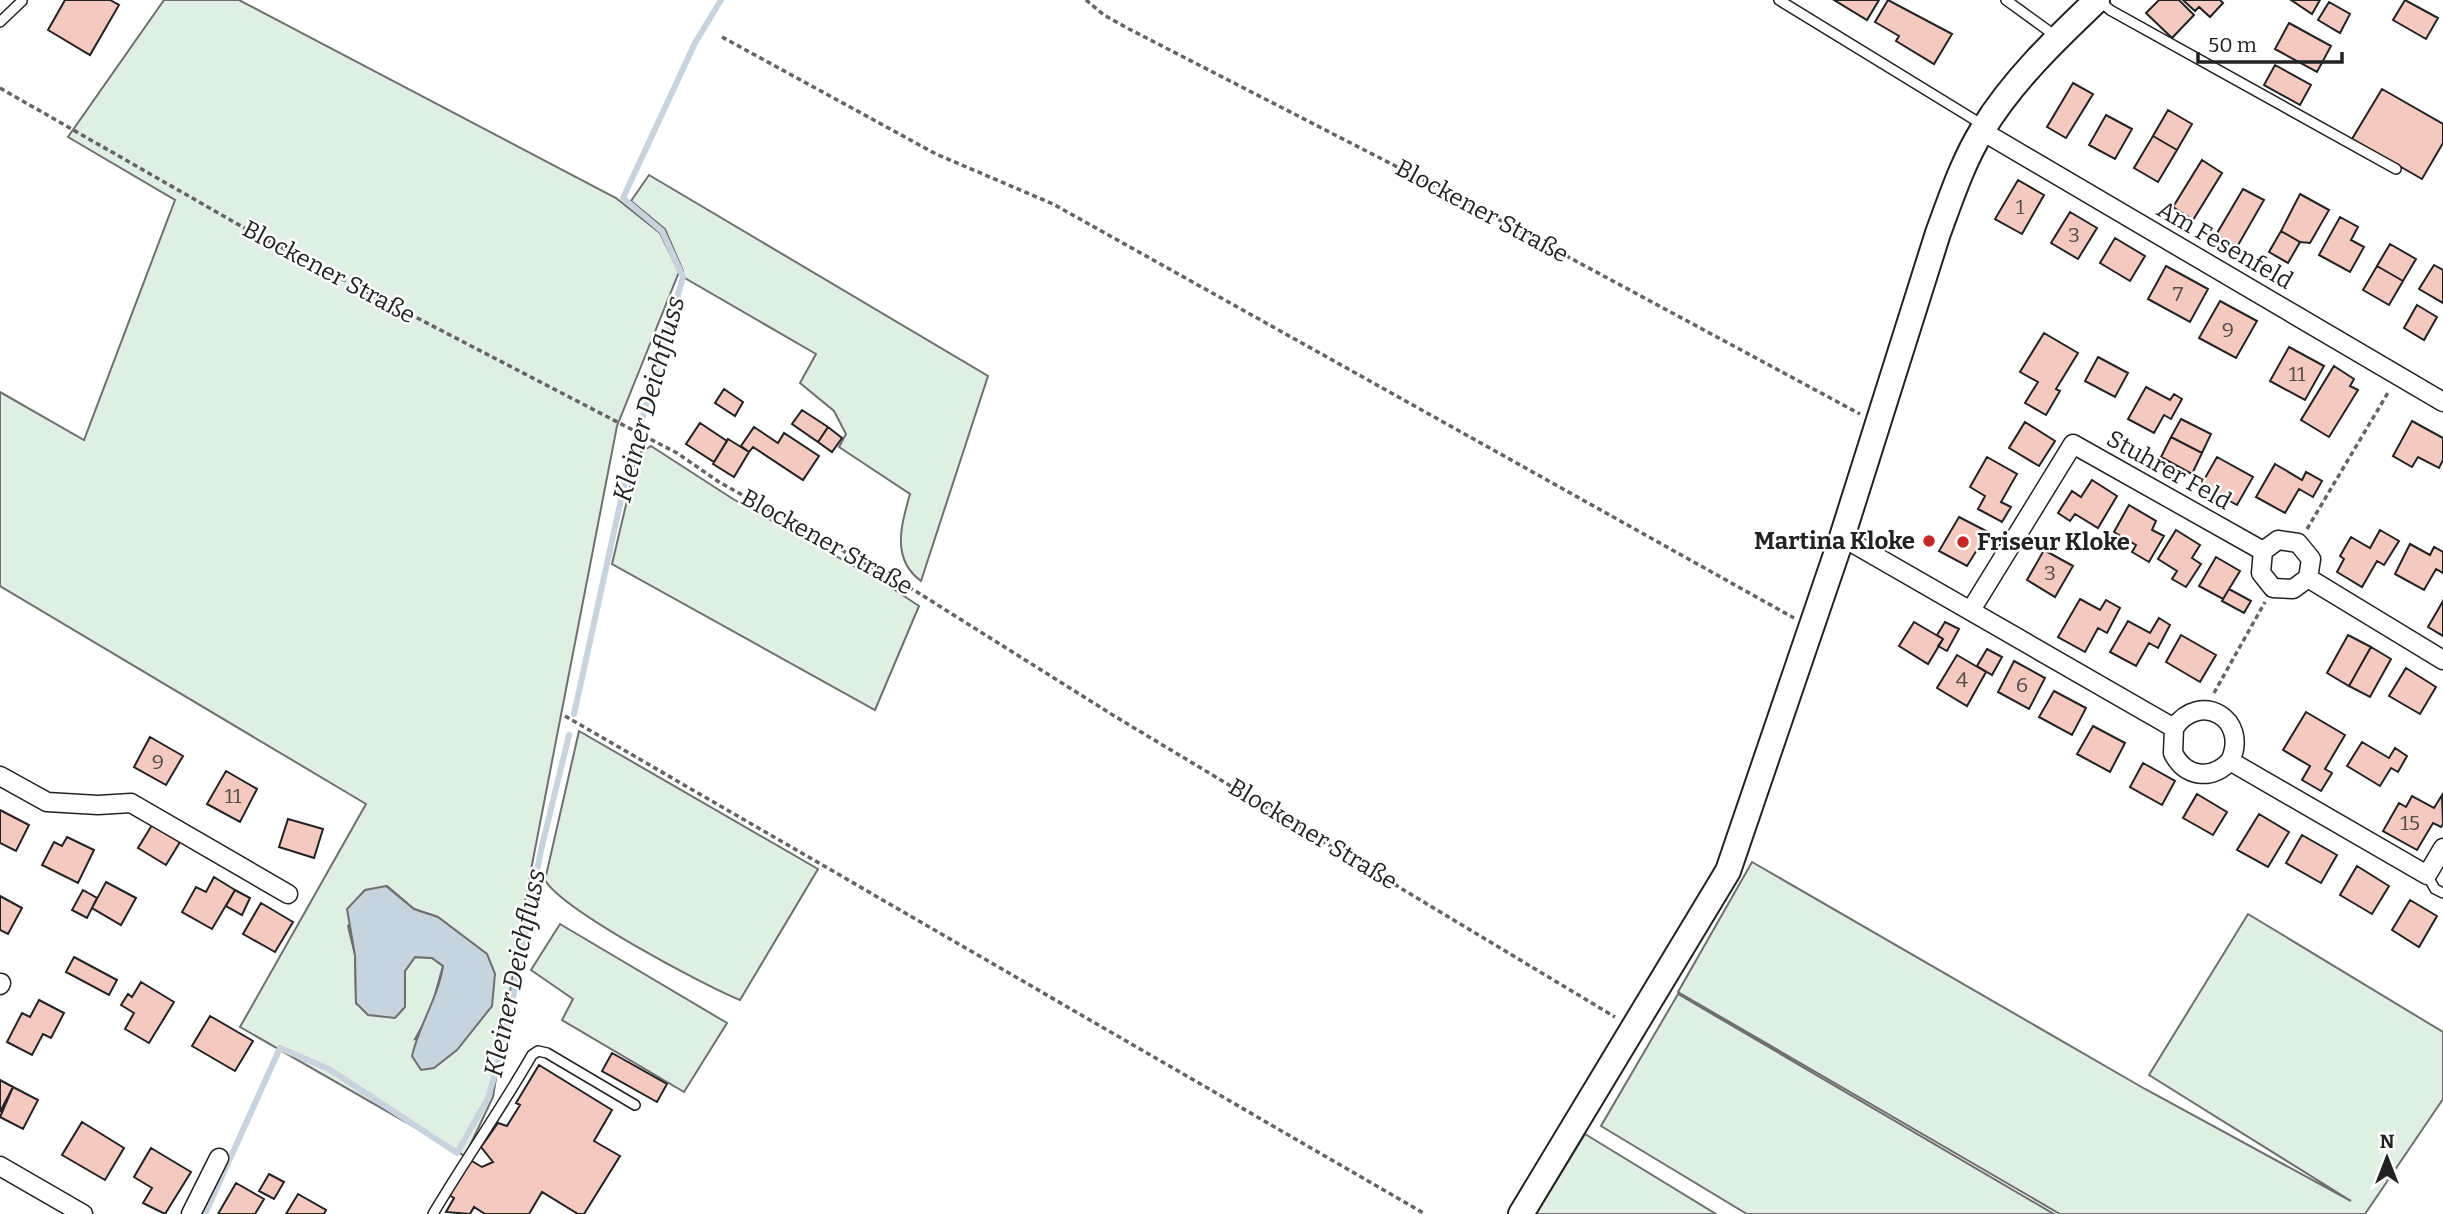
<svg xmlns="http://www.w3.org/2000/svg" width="2443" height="1214" font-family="Bitter,serif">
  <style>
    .green { fill: #e0efe3; stroke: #6f6f6f; stroke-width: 2; fill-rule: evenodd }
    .water { fill: #c7d3dd; stroke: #6f6f6f; stroke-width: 2 }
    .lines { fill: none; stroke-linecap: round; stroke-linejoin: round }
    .stream { stroke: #c7d3dd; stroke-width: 6 }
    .building { fill: #f3c9c0; stroke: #222; stroke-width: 2 }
    .lane-casing { stroke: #222; stroke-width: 12 }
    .street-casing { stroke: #222; stroke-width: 21 }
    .secondary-casing { stroke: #222; stroke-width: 28 }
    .path { stroke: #646464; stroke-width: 3.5; stroke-dasharray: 5 3.5; stroke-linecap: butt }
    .lane { stroke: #fff; stroke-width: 9 }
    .street { stroke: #fff; stroke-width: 18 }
    .secondary { stroke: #fff; stroke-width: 24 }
    .poi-dot { fill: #c62828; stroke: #fff; stroke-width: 2.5 }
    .labels { text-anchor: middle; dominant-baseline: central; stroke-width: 5; stroke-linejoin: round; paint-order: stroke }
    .number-label { font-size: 21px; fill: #564c4a }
    .street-label { font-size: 24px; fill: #222; stroke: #fff }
    .poi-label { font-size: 24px; font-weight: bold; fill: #222; stroke: #fff; text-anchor: end }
    .water-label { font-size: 26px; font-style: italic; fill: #222; stroke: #fff }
  </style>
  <rect width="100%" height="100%" fill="#fff"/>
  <!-- green -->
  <path class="green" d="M164 0H239L616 198 660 233 679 272 617 426 524 906 493 1097 465 1156 240 1027 366 804 0 586V392L84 440 175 200 68 137ZM387 886 414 909 438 917 492 1006 473 1027 415 1039 430 1012 443 966 432 958 415 957 405 971 356 1003 355 955 348 926Z
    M649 175 988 376 921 581C891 559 901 526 910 494L839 447 846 434 834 411 800 383 816 354 683 277V271L665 229 631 201Z
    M651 446 733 499 883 582 919 606 875 710 612 564 638 454Z
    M579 731 818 869 740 1000C703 985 562 910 545 880Z
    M1752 862 2145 1089 2351 1201 2149 1075 2248 914 2443 1032V1099L2365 1214H2060L1678 992Z
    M560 924 727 1023 684 1092 562 1020 573 999 531 970Z
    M1678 994 2054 1214H1747L1601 1126Z
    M1585 1134 1716 1214H1536Z"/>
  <!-- water -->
  <path class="water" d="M386 886 414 909 438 917 487 954 495 974 492 1006 457 1050 434 1068 421 1070 412 1056C419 1025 438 998 443 966L432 958 415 957 405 971V1007L395 1018 368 1015 356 1003 355 955 347 909 365 890Z"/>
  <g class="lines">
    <!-- stream -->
    <path class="stream" d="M574 714 628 468 683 277 662 231 623 198 695 43 721 0
      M205 1214 280 1048 329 1069 457 1153 488 1098 505 1040 541 850 569 735"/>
  </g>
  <!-- building -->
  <path class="building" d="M65 0H110L119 5 90 55 48 30Z
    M1834 0H1879L1867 20Z
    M1888 0 1952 34 1934 64 1896 41 1899 36 1875 22Z
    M2159 0H2179L2194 15 2172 38 2146 13Z
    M2183 0H2220L2223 3 2210 17 2199 7 2195 11Z
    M2291 0H2320L2312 14Z
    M2405 0 2438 18 2426 39 2393 20Z
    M2329 2 2350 14 2340 33 2318 20Z
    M2289 23 2331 46 2317 72 2275 49Z
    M2275 65 2311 85 2300 105 2264 85Z
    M2073 83 2093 94 2066 138 2047 127Z
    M2382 89 2443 124V143L2422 179 2352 139Z
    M2168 110 2192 124 2177 150 2153 136Z
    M2106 115 2132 129 2115 159 2089 145Z
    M2153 136 2177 150 2158 182 2134 168Z
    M2202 160 2222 173 2193 220 2173 207Z
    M2018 180 2044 195 2022 234 1995 219Z
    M2243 189 2264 200 2237 247 2216 235Z
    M2300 194 2329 210 2310 243 2300 242 2281 231Z
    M2070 212 2097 228 2078 259 2051 243Z
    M2340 217 2358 227 2351 240 2364 247 2350 272 2319 255Z
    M2281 231 2300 242 2288 263 2269 252Z
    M2115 238 2145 256 2130 281 2100 263Z
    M2390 244 2416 259 2403 281 2377 266Z
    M2434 265 2443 270V303L2419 289Z
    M2166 266 2208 289 2190 322 2148 299Z
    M2377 266 2403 281 2389 305 2363 290Z
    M2220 301 2257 321 2236 358 2199 338Z
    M2417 305 2437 317 2424 340 2404 328Z
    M2044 333 2078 353 2056 389 2060 391 2046 415 2025 403 2038 382 2020 372Z
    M2289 347 2324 366 2305 400 2270 381Z
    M2098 357 2128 373 2115 397 2085 381Z
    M2334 366 2354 379 2350 386 2358 390 2329 437 2301 420Z
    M2146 387 2170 400 2174 394 2182 399 2171 419 2164 415 2154 433 2128 419Z
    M724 389 743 402 735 416 715 403Z
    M802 410 828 427 818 442 792 424Z
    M2181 419 2211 434 2202 453 2171 437Z
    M2412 421 2443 438V460L2439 468 2418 457 2412 467 2393 456Z
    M2025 422 2055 441 2039 466 2009 448Z
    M700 423 727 441 714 462 686 444Z
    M754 427 778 443 784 433 819 456 803 480 753 447 749 452 741 446Z
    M828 427 842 438 832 452 818 442Z
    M2171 437 2202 453 2192 474 2161 457Z
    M728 439 749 452 734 477 713 464Z
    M1987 457 2017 474 2001 502 2011 507 2002 522 1978 509 1985 496 1970 487Z
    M2217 457 2253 477 2237 505 2201 485Z
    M2275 464 2302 480 2306 472 2322 481 2313 497 2299 489 2285 513 2256 497Z
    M2092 480 2117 496 2098 528 2075 514 2070 521 2058 513 2072 491 2081 497Z
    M2129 505 2156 521 2152 530 2164 536 2149 562 2132 552 2136 545 2114 532Z
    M1959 517 1988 532 1967 566 1939 551Z
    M2176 530 2200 545 2192 558 2201 564 2186 587 2172 579 2177 571 2158 559Z
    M2380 530 2399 541 2384 565 2377 561 2362 587 2337 572 2344 559 2340 556 2351 537 2370 548Z
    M2410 544 2430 555 2434 547 2443 552V573L2436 569 2424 590 2395 574Z
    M2044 550 2073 566 2055 597 2027 580Z
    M2216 557 2240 571 2223 599 2199 586Z
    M2229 589 2251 601 2244 613 2222 601Z
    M2080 599 2100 610 2106 600 2120 608 2107 633 2098 628 2085 652 2058 637Z
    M2443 601V636L2428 627Z
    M2159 618 2170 625 2158 648 2149 643 2136 666 2110 652 2128 621 2150 633Z
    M1914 622 1943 639 1928 664 1899 646Z
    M1945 622 1959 629 1947 651 1938 646 1943 639 1937 635Z
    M2181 635 2216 655 2200 682 2166 662Z
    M2348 635 2371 647 2349 686 2327 673Z
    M2371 647 2391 659 2370 697 2349 686Z
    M1987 649 2002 657 1992 675 1977 666Z
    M1957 655 1986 672 1967 706 1937 688Z
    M2014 661 2045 678 2029 709 1998 692Z
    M2406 668 2436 687 2420 714 2389 696Z
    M2054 691 2086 708 2072 735 2039 717Z
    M2306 712 2345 735 2325 769 2332 773 2321 791 2302 780 2310 766 2283 750Z
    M2093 726 2125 743 2110 772 2077 754Z
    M150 737 183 756 166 785 134 767Z
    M2362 742 2389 758 2395 748 2407 756 2398 772 2391 768 2380 786 2347 766Z
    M2143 763 2175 781 2162 805 2130 787Z
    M226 771 257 789 240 822 207 804Z
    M2197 794 2227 812 2213 835 2183 818Z
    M2442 795 2443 824 2441 827 2433 823 2417 850 2383 831 2399 803 2406 807 2412 796 2434 808Z
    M0 810 29 825 16 851 0 843Z
    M2259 814 2289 832 2268 867 2237 850Z
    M288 819 323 829 314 858 279 847Z
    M152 825 180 842 166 865 138 848Z
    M2302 835 2337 855 2321 883 2286 863Z
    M67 837 94 850 78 883 42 865 54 842 62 846Z
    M2357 866 2389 886 2372 914 2340 895Z
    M214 877 235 890 212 929 182 912 196 887 206 892Z
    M106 882 136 898 121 925 92 908Z
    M83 890 97 898 87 918 72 910Z
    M235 890 250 898 242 915 226 906Z
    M0 896 22 908 8 934 0 930Z
    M2410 900 2437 916 2419 947 2392 930Z
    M261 903 293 922 275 952 243 934Z
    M74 957 117 980 109 995 66 972Z
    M141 982 174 1002 149 1043 125 1029 134 1013 121 1005 128 994 132 997Z
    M39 1000 64 1013 51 1038 43 1034 32 1055 7 1042 22 1013 30 1017Z
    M210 1016 253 1041 235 1071 192 1046Z
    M612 1053 667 1084 657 1102 602 1071Z
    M539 1065 612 1110 594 1141 620 1156 584 1214H578L542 1192 529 1214H485L474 1207 470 1214 446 1212 454 1198 449 1195 470 1160 482 1167 493 1162 481 1147 498 1123 507 1126 520 1105 516 1103Z
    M0 1080 13 1087 0 1112Z
    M13 1087 38 1100 23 1129 0 1117Z
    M82 1122 124 1148 105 1180 62 1155Z
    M151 1148 191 1172 165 1214 143 1203 152 1188 134 1177Z
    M269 1174 284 1182 274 1199 259 1191Z
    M236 1183 264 1199 255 1214H218Z
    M298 1194 326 1210 324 1214H286Z"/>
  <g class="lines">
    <defs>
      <path id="lane" d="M1779 0 1983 125
        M2006 0 2057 37
        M2099 0 2110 10 2396 169
        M0 22 22 1
        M2427 875 2435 889 2443 893
        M433 1214C465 1160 501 1109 532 1055L538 1051 547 1053 635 1105"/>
      <path id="street" d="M1982 131 2443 402
        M1842 537 2174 728 2173 753C2185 777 2211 781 2230 761L2427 875 2443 848
        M2263 551 2261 573 2273 588 2293 589 2308 578
        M1971 610 2073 444 2263 551 2278 540 2298 543 2311 559 2308 578 2443 660
        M2174 728C2200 690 2250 719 2230 761
        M0 776 47 802 98 805 131 803 288 894
        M0 985 1 983
        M0 1166 83 1214
        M191 1214 219 1158"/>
      <path id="secondary" d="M1521 1214 1728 871 1842 537 1938 233C1951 198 1963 161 1983 129 2013 80 2056 39 2097 0"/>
    </defs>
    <!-- lane casing -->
    <use href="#lane" class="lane-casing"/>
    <!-- street casing -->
    <use href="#street" class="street-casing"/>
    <!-- secondary casing -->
    <use href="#secondary" class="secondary-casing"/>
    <!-- path -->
    <path class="path" d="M1086 0 1104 15 1129 29 1481 210 1860 414
      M722 37 936 154 1053 204 1794 618
      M0 88 248 230 677 453 719 482 917 592 1116 717 1615 1017
      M2307 529 2389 391
      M2214 693 2265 602
      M565 716 1425 1214"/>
    <!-- lane -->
    <use href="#lane" class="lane"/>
    <!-- street -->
    <use href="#street" class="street"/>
    <!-- secondary -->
    <use href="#secondary" class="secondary"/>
  </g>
  <!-- markers -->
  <g class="poi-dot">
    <circle cx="1929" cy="541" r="7"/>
    <circle cx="1963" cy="542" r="7"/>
  </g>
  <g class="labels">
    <!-- number labels -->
    <g class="number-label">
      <text x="2020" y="207">1</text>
      <text x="2074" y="235">3</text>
      <text x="2178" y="294">7</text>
      <text x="2228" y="330">9</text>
      <text x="2297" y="374">11</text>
      <text x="2050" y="573">3</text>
      <text x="1962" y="680">4</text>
      <text x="2022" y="685">6</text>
      <text x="158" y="762">9</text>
      <text x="233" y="796">11</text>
      <text x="2410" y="823">15</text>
    </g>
    <!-- street labels -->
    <g class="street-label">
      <text transform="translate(1482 211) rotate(28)">Blockener Straße</text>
      <text transform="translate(2225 245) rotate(30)">Am Fesenfeld</text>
      <text transform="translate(329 272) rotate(28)">Blockener Straße</text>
      <text transform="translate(2169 470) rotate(29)">Stuhrer Feld</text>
      <text transform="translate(827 542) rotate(29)">Blockener Straße</text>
      <text transform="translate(1313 834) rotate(31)">Blockener Straße</text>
    </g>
    <!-- poi labels -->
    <g class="poi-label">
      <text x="1915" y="541">Martina Kloke</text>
      <text x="1977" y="542" text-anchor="start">Friseur Kloke</text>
    </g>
    <!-- water labels -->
    <g class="water-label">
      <text transform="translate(649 399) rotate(-75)">Kleiner Deichfluss</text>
      <text transform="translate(515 973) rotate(-78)">Kleiner Deichfluss</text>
    </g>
  </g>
  <!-- north arrow -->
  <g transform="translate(2387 1158)" stroke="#ffffff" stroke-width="5" paint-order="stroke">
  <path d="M0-5L12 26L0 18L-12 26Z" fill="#222222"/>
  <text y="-10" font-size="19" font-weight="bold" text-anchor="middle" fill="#222222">N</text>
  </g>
  <!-- scale -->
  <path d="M2198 52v10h144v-10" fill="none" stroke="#222222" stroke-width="3.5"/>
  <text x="2208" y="52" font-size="21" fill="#222222" stroke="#ffffff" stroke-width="5" paint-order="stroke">50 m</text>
</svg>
